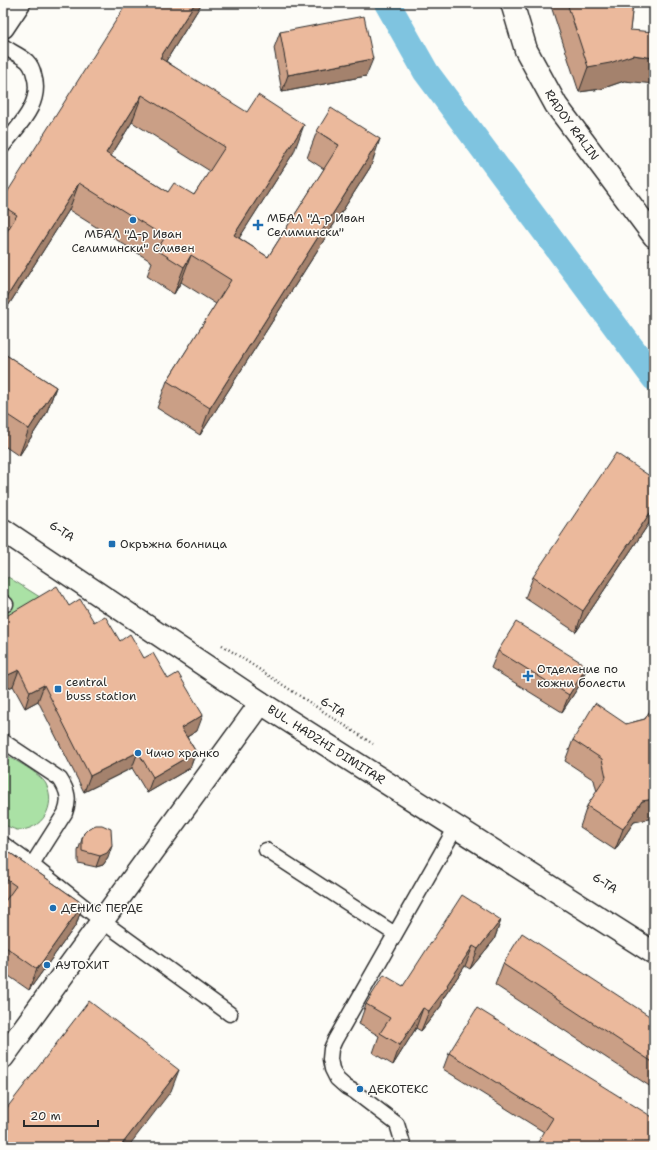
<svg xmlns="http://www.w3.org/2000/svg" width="657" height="1150" font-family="'Shantell Sans',sans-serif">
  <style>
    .green { fill: #aae1a5; stroke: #6a8668 }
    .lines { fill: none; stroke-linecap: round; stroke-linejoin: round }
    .canal { stroke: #7fc4e0; stroke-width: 26 }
    .lane-casing { stroke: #2b2b2b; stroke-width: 17 }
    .street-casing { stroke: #2b2b2b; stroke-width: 25 }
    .secondary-casing { stroke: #2b2b2b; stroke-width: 25 }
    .path { stroke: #2b2b2b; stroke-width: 2.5; stroke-dasharray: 1 3; stroke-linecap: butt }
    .lane { stroke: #fdfcf7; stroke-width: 14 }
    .street { stroke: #fdfcf7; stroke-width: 22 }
    .secondary { stroke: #fdfcf7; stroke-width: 22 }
    .wall { fill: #ca9f86; stroke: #2b2b2b; fill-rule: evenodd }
    .shaded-wall { fill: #a4826d; stroke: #2b2b2b }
    .building { fill: #ebb99c; stroke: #2b2b2b; fill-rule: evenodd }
    .poi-dot { fill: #1f6fb2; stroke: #fdfcf7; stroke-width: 1.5 }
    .labels { text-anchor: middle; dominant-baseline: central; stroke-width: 3; stroke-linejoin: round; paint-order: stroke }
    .street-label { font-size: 12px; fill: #2b2b2b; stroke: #fdfcf7 }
    .poi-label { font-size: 12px; fill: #2b2b2b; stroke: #fdfcf7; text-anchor: start }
  </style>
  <rect width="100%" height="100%" fill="#fdfcf7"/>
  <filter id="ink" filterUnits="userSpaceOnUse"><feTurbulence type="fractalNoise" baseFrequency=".025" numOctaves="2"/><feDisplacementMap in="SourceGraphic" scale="8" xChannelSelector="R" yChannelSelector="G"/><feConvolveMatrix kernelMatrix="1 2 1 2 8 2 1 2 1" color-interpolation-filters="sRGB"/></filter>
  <g filter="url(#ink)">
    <!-- green -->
    <path class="green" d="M8 577 43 599 3 621V585Z
      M3 753C14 760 40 773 46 784 57 806 42 831 17 830 13 829 7 826 3 824Z"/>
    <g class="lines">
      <!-- canal -->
      <path class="canal" d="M387 3 426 72 654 378"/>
      <defs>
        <path id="lane" d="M3 46C10 51 20 55 27 61 30 64 33 70 34 75 43 103 19 125 3 146
          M3 602 6 604
          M3 741 60 779C68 791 70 800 65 813L32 865
          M3 844 32 865 102 921 230 1014
          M266 850 395 934
          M404 1147 397 1124 355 1092 346 1087 337 1079 332 1069 330 1059 331 1049 335 1040 456 827"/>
        <g id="street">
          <path id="s1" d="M512 3 526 50 556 105 654 236"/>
          <path d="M3 27 19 3"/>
          <path d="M3 1057 261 703"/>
        </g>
        <g id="secondary">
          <path id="s2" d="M3 530 261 703 654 953"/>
        </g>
      </defs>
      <!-- lane casing -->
      <use href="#lane" class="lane-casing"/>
      <!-- street casing -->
      <use href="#street" class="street-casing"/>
      <!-- secondary casing -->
      <use href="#secondary" class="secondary-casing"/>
      <!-- path -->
      <path class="path" d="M649 259 654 265
        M222 645 373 744"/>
      <!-- lane -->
      <use href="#lane" class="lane"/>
      <!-- street -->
      <use href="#street" class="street"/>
      <!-- secondary -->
      <use href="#secondary" class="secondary"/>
    </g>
    <!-- wall -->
    <path class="wall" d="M202 3 166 61 294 152 239 238 268 257 324 169 307 158 317 131 371 166 200 435 157 408 167 381 216 304 181 282 174 294 147 276 152 262 69 210 3 314V199ZM132 122 210 171 194 195 168 192 111 156Z
      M550 3H633L624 81 601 89 579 92Z
      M280 32 366 76 282 92 274 48Z
      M654 114V139L651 138Z
      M3 353 56 387 46 414 19 456 3 445Z
      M654 479V516L576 632 525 598 533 577Z
      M69 606 94 622 144 658 197 731 187 737 196 752 190 768 147 793 132 768 84 792 38 701 25 708 13 686 3 691V618Z
      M498 651 587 666 581 683 562 712 491 668Z
      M654 704V819L653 818 634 822 615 850 580 827 587 806 597 792 594 780 565 761 573 740 626 724 645 719Z
      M84 833 108 858 103 865 96 867 78 863V851Z
      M3 848 83 904 76 925 29 990 3 972Z
      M501 920 494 940 470 969 465 966 444 997 441 1006 421 1031 416 1028 393 1065 373 1053 379 1036 359 1024 366 1004 403 986Z
      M503 964 654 1019V1089L495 985Z
      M449 1053 654 1118 544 1132 443 1069Z"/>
    <!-- shaded-wall -->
    <path class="shaded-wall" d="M195 3H202L151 85 160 58Z
      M633 55 654 58V84L624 81 601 89 579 92 588 67Z
      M373 59 366 76 282 92 288 75Z
      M142 95 132 122 96 180 106 153Z
      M304 125 294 152 224 262 234 235Z
      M654 131V139L651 138Z
      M380 139 371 166 200 435 210 408Z
      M79 183 69 210 3 314V303Z
      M191 255 181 282 174 294 184 267Z
      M56 387 46 414 19 456 29 429Z
      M654 507V516L576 632 583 611Z
      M587 666 581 683 562 712 569 695Z
      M19 670 13 686 3 691V684L6 676Z
      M44 685 38 701 25 708 30 692Z
      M203 715 197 731 175 744 181 728Z
      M138 752 132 768 84 792 90 776Z
      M196 752 190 768 147 793 153 777Z
      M654 799V815L653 818 634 822 615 850 623 829 642 801Z
      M112 846 108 858 103 865 96 867 100 856Z
      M83 904 76 925 29 990 37 969Z
      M501 920 494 940 470 969 478 949Z
      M473 946 465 966 444 997 441 1006 421 1031 429 1011Z
      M423 1008 416 1028 393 1065 400 1045Z
      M179 1070 171 1091 128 1147H120Z"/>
    <!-- building -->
    <path class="building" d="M127 3H195L160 58 247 112 258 95 304 125 234 235 268 257 339 145 317 131 331 108 380 139 210 408 167 381 231 280 191 255 184 267 157 250 165 237 79 183 3 303V238L17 215 3 206V199ZM142 95 225 147 194 195 174 183 168 192 106 153Z
      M567 3H633L630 30 654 32V58L633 55 610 63 588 67Z
      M364 16 373 59 288 75 280 32Z
      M3 353 56 387 29 429 3 412Z
      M616 453 654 479V507L583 611 533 577Z
      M57 586 69 606 80 599 94 622 105 616 120 641 130 634 144 658 153 653 168 679 178 673 203 715 181 728 196 752 153 777 138 752 90 776 44 685 30 692 19 670 6 676 3 671V618Z
      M516 622 587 666 569 695 498 651Z
      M595 703 626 724 645 719 654 704V799L642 801 623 829 587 806 606 777 602 759 573 740Z
      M96 825H102L111 829 112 846 107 853 100 856 82 851V839L84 833 89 828Z
      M3 848 83 904 37 969 3 945V904L16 886 3 877Z
      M462 895 501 920 478 949 473 946 447 985 448 986 429 1011 423 1008 400 1045 380 1033 390 1018 366 1004 384 975 403 986Z
      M522 933 654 1019V1063L503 964Z
      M89 1001 179 1070 120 1147H3V1113Z
      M477 1008 654 1118V1147H535L553 1118 449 1053Z"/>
  </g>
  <!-- markers -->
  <g class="poi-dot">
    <circle cx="133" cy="220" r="4"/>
    <path d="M256 219h4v4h4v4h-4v4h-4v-4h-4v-4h4z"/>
    <rect x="108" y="540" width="8" height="8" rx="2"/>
    <path d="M526 670h4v4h4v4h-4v4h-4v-4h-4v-4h4z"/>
    <rect x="54" y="685" width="8" height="8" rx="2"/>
    <circle cx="138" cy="753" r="4"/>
    <circle cx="53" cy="908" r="4"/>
    <circle cx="47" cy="965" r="4"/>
    <circle cx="360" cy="1089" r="4"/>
  </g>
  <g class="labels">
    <!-- street labels -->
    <g class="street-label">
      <text stroke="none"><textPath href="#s1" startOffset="137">RADOY RALIN</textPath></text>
      <text transform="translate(62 531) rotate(33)">6-ТА</text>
      <text transform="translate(333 707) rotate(33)">6-ТА</text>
      <text stroke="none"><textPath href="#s2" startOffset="388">BUL. HADZHI DIMITAR</textPath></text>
      <text transform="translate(605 883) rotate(33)">6-ТА</text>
    </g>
    <!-- poi labels -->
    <g class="poi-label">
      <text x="267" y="218">МБАЛ "Д-р Иван<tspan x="267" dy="14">Селимински"</tspan></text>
      <text x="133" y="234" text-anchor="middle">МБАЛ "Д-р Иван<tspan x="133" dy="14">Селимински" Сливен</tspan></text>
      <text x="120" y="544">Окръжна болница</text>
      <text x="537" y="669">Отделение по<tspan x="537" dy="14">кожни болести</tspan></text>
      <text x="66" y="682">central<tspan x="66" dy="14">buss station</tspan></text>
      <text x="146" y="753">Чичо хранко</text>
      <text x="61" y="908">ДЕНИС ПЕРДЕ</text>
      <text x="55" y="965">АУТОХИТ</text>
      <text x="368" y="1089">ДЕКОТЕКС</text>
    </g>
  </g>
  <!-- margin -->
  <rect width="657" height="1150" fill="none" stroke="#fdfcf7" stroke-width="16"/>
  <rect x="8" y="8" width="641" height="1134" fill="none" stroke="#2b2b2b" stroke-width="1.5" filter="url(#ink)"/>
  <!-- scale -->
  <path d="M24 1120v6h74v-6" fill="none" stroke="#2b2b2b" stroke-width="2"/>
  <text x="30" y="1120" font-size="12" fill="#2b2b2b" stroke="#fdfcf7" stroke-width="3" paint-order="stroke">20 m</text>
</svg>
